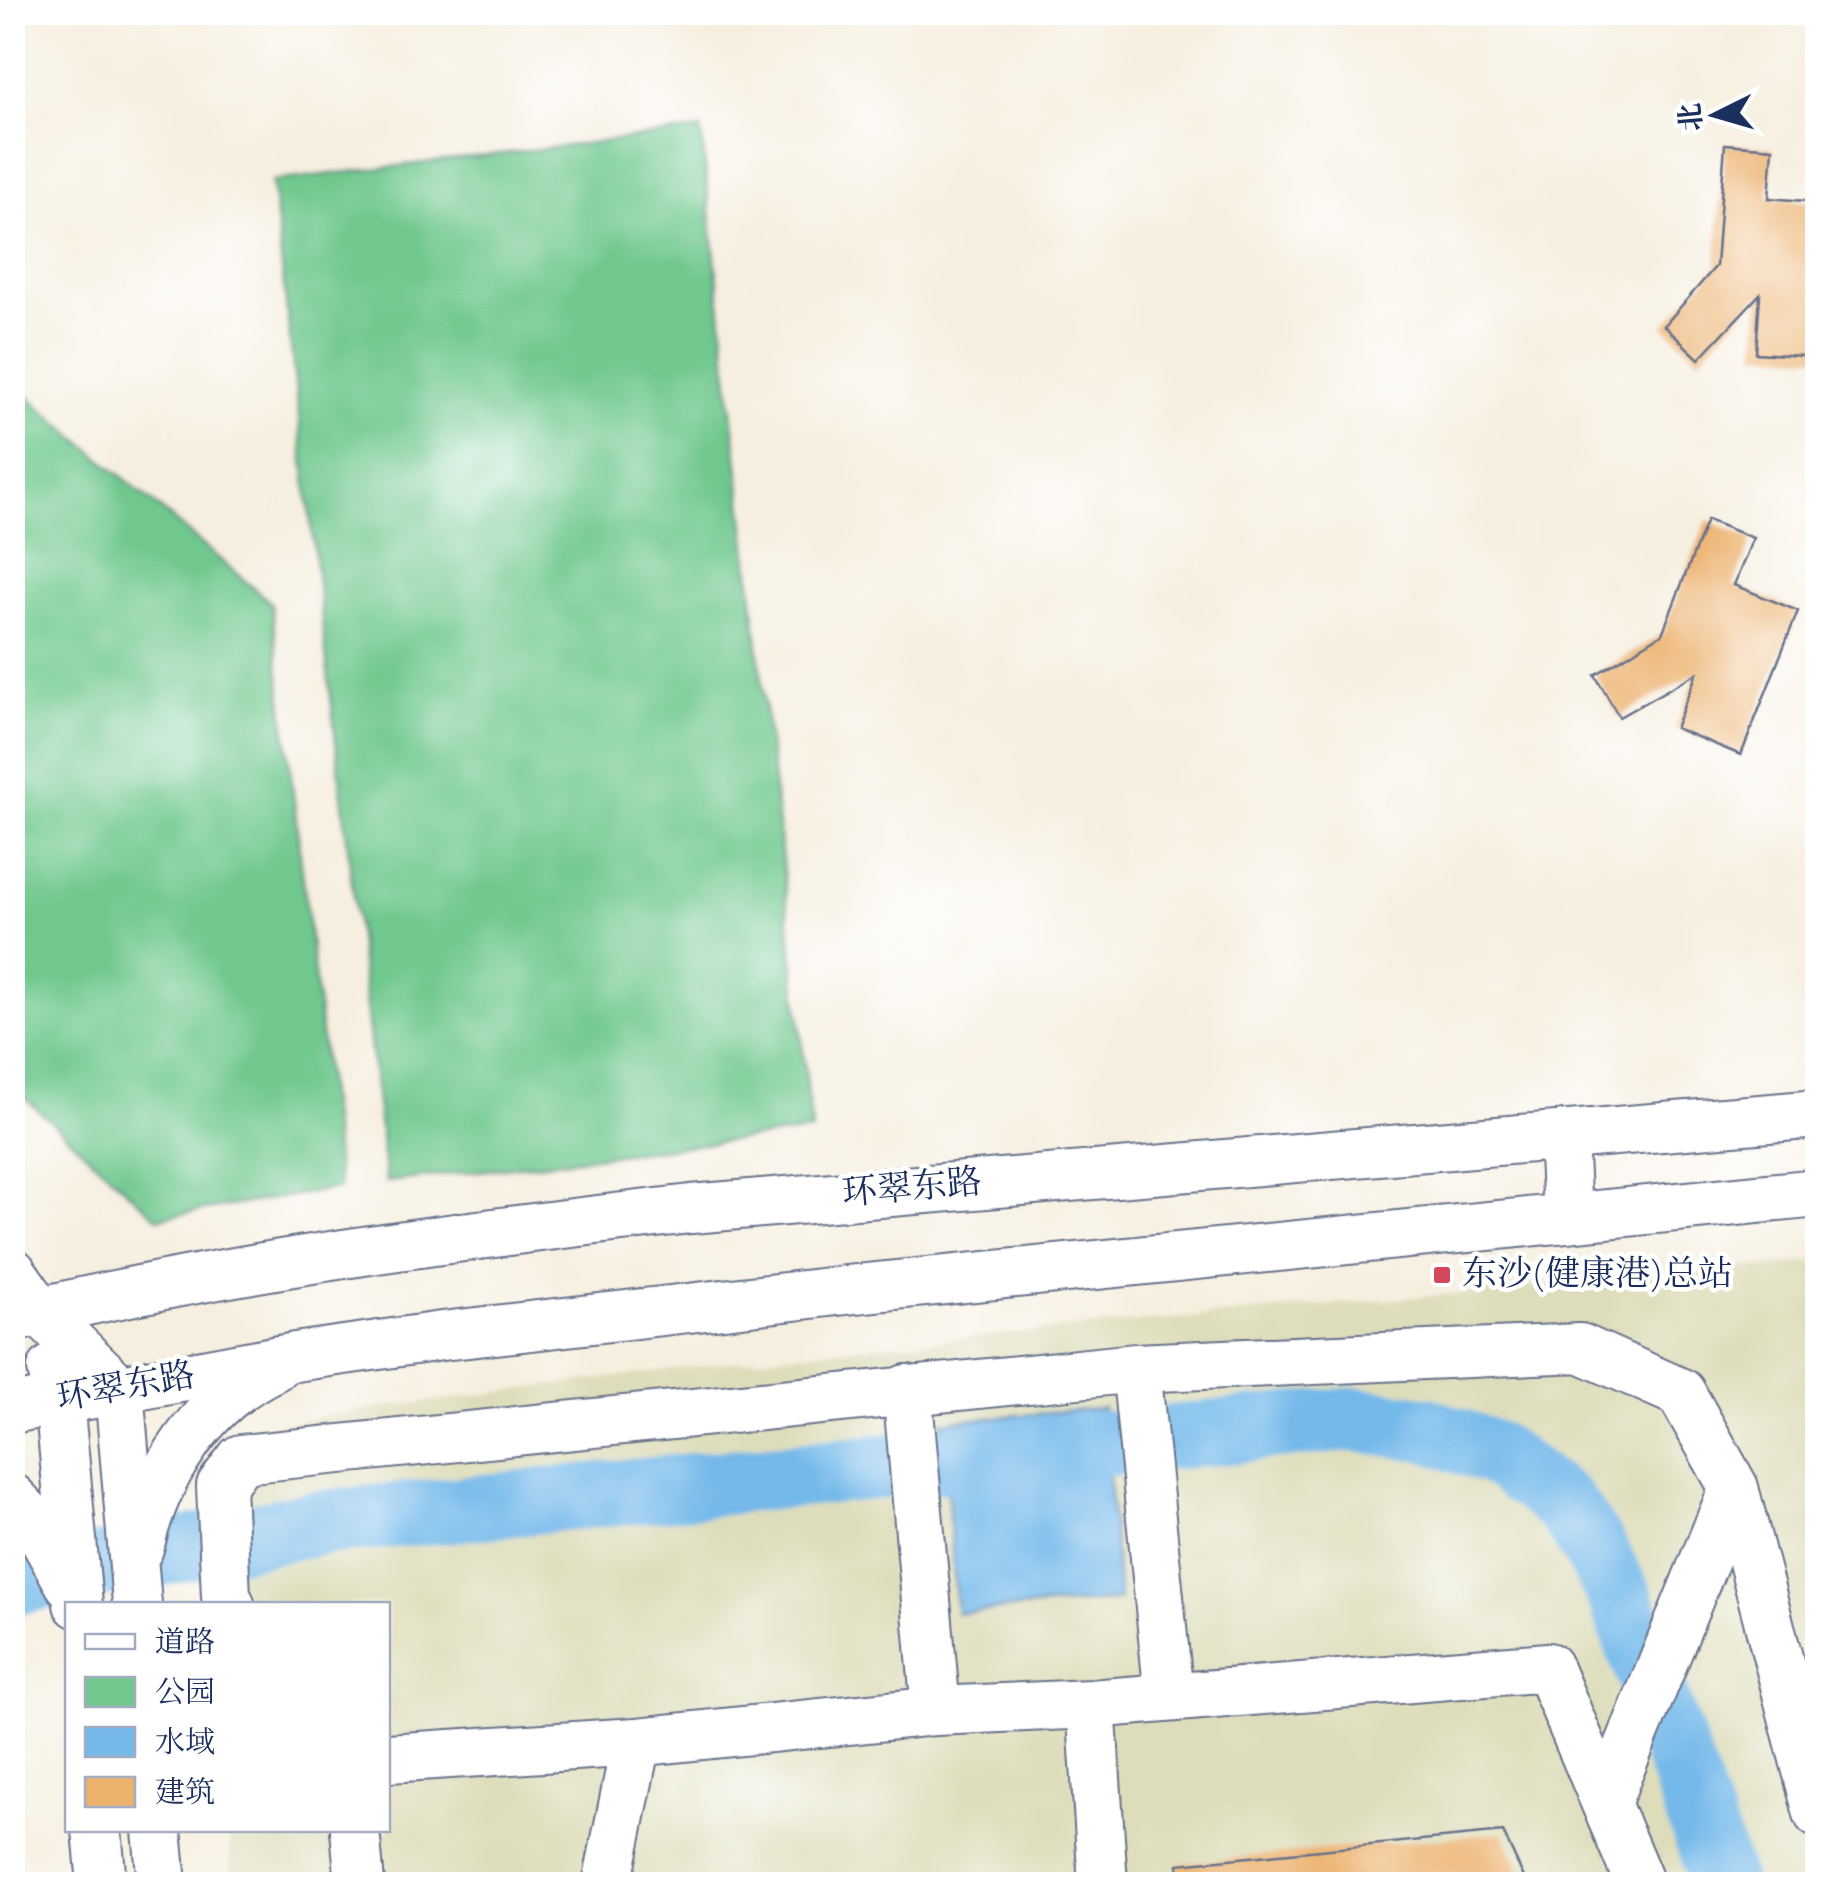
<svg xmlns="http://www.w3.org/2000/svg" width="1830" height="1897" font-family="'Old Standard TT','Noto Serif SC',serif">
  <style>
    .built { fill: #deddbb }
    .green { fill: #70c88e; stroke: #467c76; stroke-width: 2.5 }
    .water { fill: #74b9ea; stroke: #4874a4; stroke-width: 2.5 }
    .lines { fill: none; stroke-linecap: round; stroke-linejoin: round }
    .river { stroke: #74b9ea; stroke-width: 65 }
    .building { fill: #ecb16d }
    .minor-casing { stroke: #68728b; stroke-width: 52 }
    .minor { stroke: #fff; stroke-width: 48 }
    .poi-dot { fill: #d1495b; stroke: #fff; stroke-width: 4 }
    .labels { text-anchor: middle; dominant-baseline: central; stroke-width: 9; stroke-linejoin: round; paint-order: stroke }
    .street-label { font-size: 35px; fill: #1b2f5e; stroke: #fff }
    .poi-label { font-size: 35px; fill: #1b2f5e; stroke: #fff; text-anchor: start }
  </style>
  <rect width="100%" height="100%" fill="#fff"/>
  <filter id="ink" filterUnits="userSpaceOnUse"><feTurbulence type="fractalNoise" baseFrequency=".01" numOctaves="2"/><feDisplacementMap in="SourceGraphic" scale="20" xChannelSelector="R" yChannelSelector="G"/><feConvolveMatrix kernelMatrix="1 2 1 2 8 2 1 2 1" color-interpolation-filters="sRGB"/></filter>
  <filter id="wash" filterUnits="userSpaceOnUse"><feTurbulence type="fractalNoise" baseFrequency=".0048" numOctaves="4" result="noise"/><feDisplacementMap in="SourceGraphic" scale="40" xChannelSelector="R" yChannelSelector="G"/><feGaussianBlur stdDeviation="2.25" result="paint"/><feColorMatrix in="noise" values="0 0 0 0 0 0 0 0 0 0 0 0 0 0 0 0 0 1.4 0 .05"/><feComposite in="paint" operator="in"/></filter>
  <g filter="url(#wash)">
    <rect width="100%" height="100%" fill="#f6efdf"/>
    <!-- built -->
    <path class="built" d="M1817 1261V1884H233L228 1830H388V1604H210L254 1437 275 1426 325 1415 798 1353Z"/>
    <!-- green -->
    <path class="green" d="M701 130 812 1131 386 1182 272 181Z
      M13 384 271 603 339 1188 157 1218 13 1087Z"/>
    <!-- water -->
    <path class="water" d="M1103 1408 1119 1600 957 1613 942 1422Z"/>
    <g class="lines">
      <!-- river -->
      <path class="river" d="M12 1583 310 1524 1352 1419 1426 1429 1496 1454 1563 1503 1594 1548 1621 1599 1723 1884"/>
    </g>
    <g id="blocks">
      <!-- building -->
      <path class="building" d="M1725 144 1773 148 1769 198 1818 202V357L1756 353 1760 294 1699 359 1664 326 1716 266Z
        M1707 520 1753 538 1734 585 1798 611 1741 755 1675 728 1697 673 1619 717 1595 675 1662 634Z
        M1503 1832 1527 1884H1180L1178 1864Z
        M983 1876 984 1884H927V1882Z"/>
    </g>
  </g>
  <g filter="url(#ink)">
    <use href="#blocks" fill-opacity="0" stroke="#68728b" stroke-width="2.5"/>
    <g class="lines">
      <defs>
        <path id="minor" d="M1563 1135 1567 1216
          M12 1272 40 1312 119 1389 137 1604
          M12 1318C235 1264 464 1235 691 1209L1818 1114
          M1136 1368 1169 1697
          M52 1369 59 1400 78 1604
          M907 1389 936 1711
          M12 1409 295 1357 442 1336 846 1290 1818 1193
          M12 1498 34 1521 69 1583
          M139 1548C156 1473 203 1400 274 1367
          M230 1604 226 1597 221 1486 241 1459 1136 1368 1580 1348 1681 1393 1734 1488 1818 1813
          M1091 1704 1103 1884
          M388 1758 636 1742 936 1711 1091 1704 1548 1667 1640 1884
          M1606 1803 1734 1488
          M97 1830 102 1884
          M157 1830 162 1884
          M355 1830 360 1884
          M607 1884 636 1742"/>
      </defs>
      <!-- minor casing -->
      <use href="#minor" class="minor-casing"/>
      <!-- minor -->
      <use href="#minor" class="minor"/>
    </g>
  </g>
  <!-- markers -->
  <rect class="poi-dot" x="1432" y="1265" width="20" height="20" rx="5"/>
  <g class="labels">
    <!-- street labels -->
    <g class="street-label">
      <text transform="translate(912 1189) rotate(-5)">环翠东路</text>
      <text transform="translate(126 1388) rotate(-10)">环翠东路</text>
    </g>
    <!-- poi labels -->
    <g class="poi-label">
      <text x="1462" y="1275">东沙(健康港)总站</text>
    </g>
  </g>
  <!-- margin -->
  <rect width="1830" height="1897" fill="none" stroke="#fff" stroke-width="50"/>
  <!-- legend -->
  <rect x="65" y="1602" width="325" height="230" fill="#ffffff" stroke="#a4acbf" stroke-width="2.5"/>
  <rect x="85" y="1634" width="50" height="15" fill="#ffffff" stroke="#a4acbf" stroke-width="2.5"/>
  <text x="155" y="1652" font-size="30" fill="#1b2f5e">道路</text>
  <rect x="85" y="1677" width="50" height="30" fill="#70c88e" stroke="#a4acbf" stroke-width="2.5"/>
  <text x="155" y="1702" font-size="30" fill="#1b2f5e">公园</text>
  <rect x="85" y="1727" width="50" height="30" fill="#74b9ea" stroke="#a4acbf" stroke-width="2.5"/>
  <text x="155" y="1752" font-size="30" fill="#1b2f5e">水域</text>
  <rect x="85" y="1777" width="50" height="30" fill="#ecb16d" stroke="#a4acbf" stroke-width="2.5"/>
  <text x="155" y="1802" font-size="30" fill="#1b2f5e">建筑</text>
  <!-- north arrow -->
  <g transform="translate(1715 115) rotate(265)" stroke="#ffffff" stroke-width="8" paint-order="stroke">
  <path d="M0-8L18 38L0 25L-18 38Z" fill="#1b2f5e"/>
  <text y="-15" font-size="28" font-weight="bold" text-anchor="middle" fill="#1b2f5e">北</text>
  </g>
</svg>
